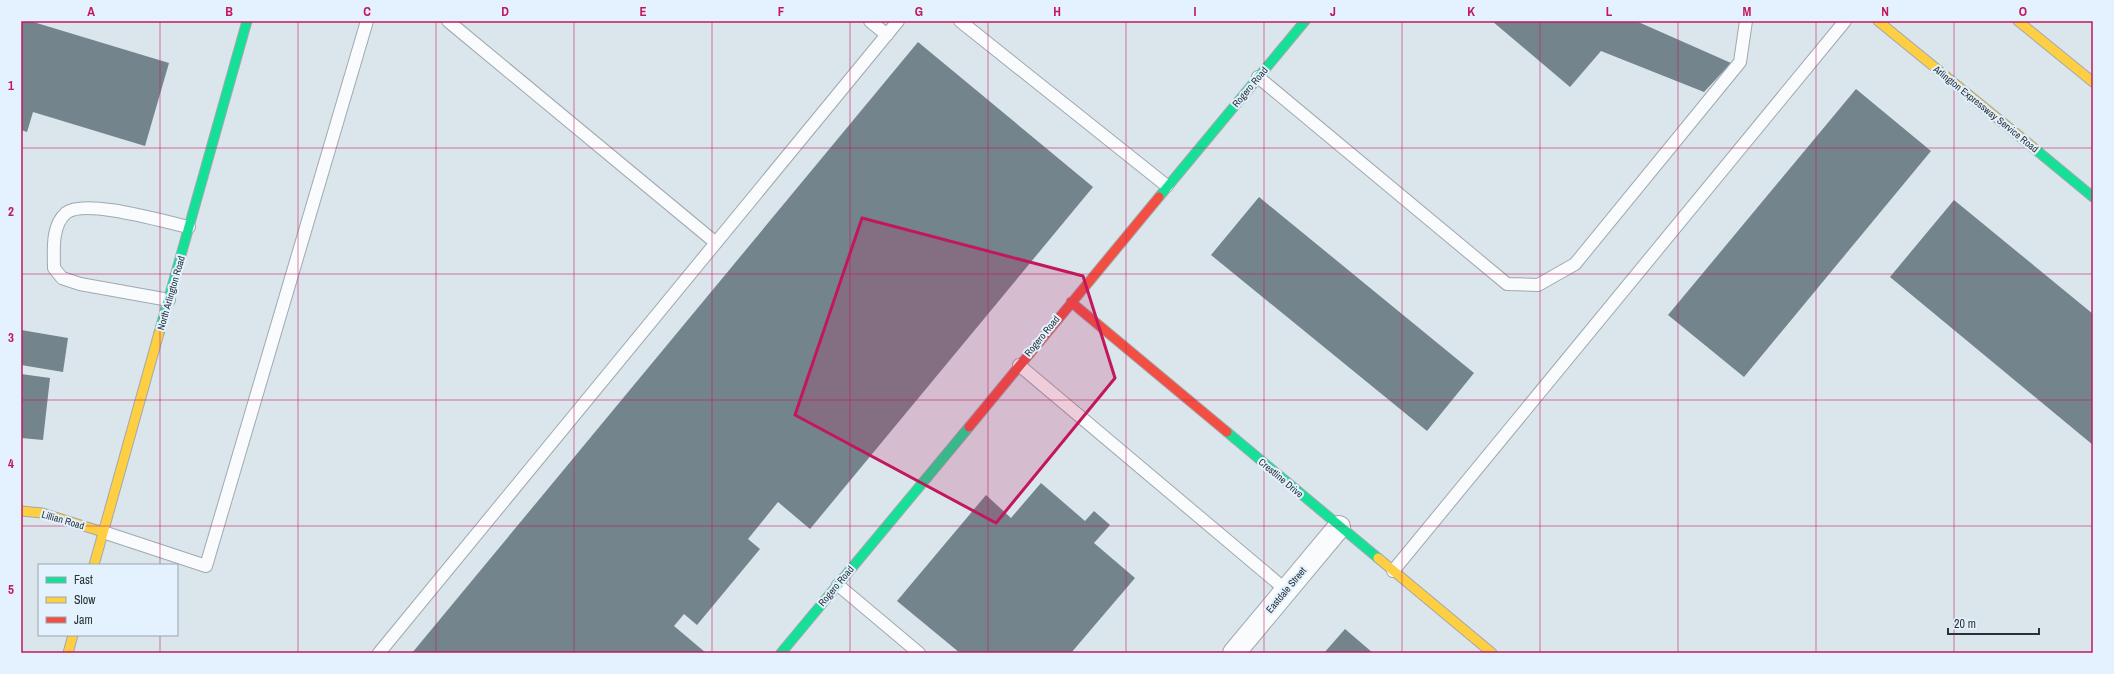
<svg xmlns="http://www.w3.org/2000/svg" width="2114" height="674" font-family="'Archivo Narrow',sans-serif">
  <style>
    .building { fill: #73848d }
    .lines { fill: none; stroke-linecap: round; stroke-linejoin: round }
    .lane-casing { stroke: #a1a9ae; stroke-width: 14 }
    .street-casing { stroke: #a1a9ae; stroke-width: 24 }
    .fast-casing { stroke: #a1a9ae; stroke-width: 11 }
    .slow-casing { stroke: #a1a9ae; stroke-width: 11 }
    .jam-casing { stroke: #a1a9ae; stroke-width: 11 }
    .lane { stroke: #f9fbfc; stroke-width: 12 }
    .street { stroke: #f9fbfc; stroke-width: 22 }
    .fast { stroke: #16e098; stroke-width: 9 }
    .slow { stroke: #ffcf43; stroke-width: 9 }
    .jam { stroke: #f24e42; stroke-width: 9 }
    .marked { fill: #c2185b; fill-opacity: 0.2; stroke: #c2185b; stroke-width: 3; stroke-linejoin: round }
    .grid { fill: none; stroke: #c2185b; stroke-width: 1; stroke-opacity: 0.55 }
    .labels { text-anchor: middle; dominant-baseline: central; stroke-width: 4; stroke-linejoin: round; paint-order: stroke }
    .street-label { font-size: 10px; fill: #2a3237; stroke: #e3f2fe }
    .neatline { fill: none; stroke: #c2185b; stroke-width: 1.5 }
    .grid-label { font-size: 13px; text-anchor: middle; font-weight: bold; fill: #c2185b }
  </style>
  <rect width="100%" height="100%" fill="#dae5ec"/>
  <!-- building -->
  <path class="building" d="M21 21H30L169 63 145 146 33 112 27 132 21 130Z
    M1492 21H1636L1731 63 1704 92 1601 51 1570 87Z
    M918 42 1093 187 810 529 778 502 748 539 760 549 697 625 684 614 674 626 706 653H412Z
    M1856 89 1931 151 1744 377 1668 315Z
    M1259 197 1474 373 1427 431 1211 255Z
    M1954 200 2093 314V445L1890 277Z
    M21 330 68 338 63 372 21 365Z
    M21 374 50 378 43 440 21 438Z
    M1041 483 1085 521 1094 511 1110 525 1094 543 1135 578 1071 653H960L897 601 986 495 1011 518Z
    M1345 629 1373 653H1324Z"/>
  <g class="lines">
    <defs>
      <path id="lane" d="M448 21 716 243
        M870 21 887 35
        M960 21 1167 186
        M1258 77 1507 284 1538 285 1575 264 1740 62 1746 21
        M169 300 80 284 62 278 54 268C54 251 51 226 66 213 85 198 165 222 189 227
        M1019 365 1286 590
        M103 532 206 566 367 21
        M1393 571 1845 21
        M838 585 919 653
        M379 653 898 21"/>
      <path id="street" d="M1234 653 1339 527"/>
      <path id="fast" d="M2035 149 2093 197
        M1159 197 1305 21
        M159 333 247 21
        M1227 432 1378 558
        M781 653 969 427"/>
      <path id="slow" d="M1878 21 2035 149
        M2018 21 2093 82
        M21 511 42 513 103 532
        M1378 558 1492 653
        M94 565 159 333
        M68 653 73 635"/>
      <path id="jam" d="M1071 302 1227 432
        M969 427 1159 197"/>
    </defs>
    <!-- lane casing -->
    <use href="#lane" class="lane-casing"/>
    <!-- street casing -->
    <use href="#street" class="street-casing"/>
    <!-- fast casing -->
    <use href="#fast" class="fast-casing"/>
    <!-- slow casing -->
    <use href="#slow" class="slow-casing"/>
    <!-- jam casing -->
    <use href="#jam" class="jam-casing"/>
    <!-- lane -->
    <use href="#lane" class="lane"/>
    <!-- street -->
    <use href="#street" class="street"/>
    <!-- fast -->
    <use href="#fast" class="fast"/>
    <!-- slow -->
    <use href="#slow" class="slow"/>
    <!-- jam -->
    <use href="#jam" class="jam"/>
  </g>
  <!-- marked area -->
  <path class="marked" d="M862 218 1083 276 1115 378 996 523 795 415Z"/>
  <!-- grid -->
  <path class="grid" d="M160 21V565M298 21V653M436 21V653M574 21V653M712 21V653M850 21V653M988 21V653M1126 21V653M1264 21V653M1402 21V653M1540 21V653M1678 21V653M1816 21V653M1954 21V653M21 148H2093M21 274H2093M21 400H2093M21 526H2093M160 635V653"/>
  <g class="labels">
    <!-- street labels -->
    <g class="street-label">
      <text transform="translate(1250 87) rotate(-50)">Rogero Road</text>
      <text transform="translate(1986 109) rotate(39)">Arlington Expressway Service Road</text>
      <text transform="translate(171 293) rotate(-74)">North Arlington Road</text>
      <text transform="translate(1042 336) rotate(-51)">Rogero Road</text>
      <text transform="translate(1281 478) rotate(40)">Crestline Drive</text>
      <text transform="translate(63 520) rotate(16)">Lillian Road</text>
      <text transform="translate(836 586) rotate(-50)">Rogero Road</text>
      <text transform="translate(1286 590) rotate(-50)">Eastdale Street</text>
    </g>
  </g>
  <!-- border -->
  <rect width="2114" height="674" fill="none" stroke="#e3f2fe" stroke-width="44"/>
  <!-- legend -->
  <rect x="38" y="564" width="140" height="72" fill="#e3f2fe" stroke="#99a5ae"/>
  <rect x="46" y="577" width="20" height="6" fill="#16e098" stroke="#99a5ae"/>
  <text x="74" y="584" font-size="12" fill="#2a3237">Fast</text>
  <rect x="46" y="597" width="20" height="6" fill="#ffcf43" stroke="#99a5ae"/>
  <text x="74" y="604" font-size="12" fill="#2a3237">Slow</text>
  <rect x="46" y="617" width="20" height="6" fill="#f24e42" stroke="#99a5ae"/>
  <text x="74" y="624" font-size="12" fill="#2a3237">Jam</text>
  <!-- scale -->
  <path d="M1948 628v6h91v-6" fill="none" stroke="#2a3237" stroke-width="2"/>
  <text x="1954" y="628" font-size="12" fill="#2a3237" stroke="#e3f2fe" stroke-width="3" paint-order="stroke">20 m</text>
  <rect x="22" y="22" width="2070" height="630" class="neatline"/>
  <g class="grid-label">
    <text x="91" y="16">A</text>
    <text x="229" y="16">B</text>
    <text x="367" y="16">C</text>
    <text x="505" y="16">D</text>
    <text x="643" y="16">E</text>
    <text x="781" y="16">F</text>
    <text x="919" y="16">G</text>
    <text x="1057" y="16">H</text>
    <text x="1195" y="16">I</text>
    <text x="1333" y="16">J</text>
    <text x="1471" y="16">K</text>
    <text x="1609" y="16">L</text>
    <text x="1747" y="16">M</text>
    <text x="1885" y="16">N</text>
    <text x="2023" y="16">O</text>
    <text x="11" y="90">1</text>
    <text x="11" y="216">2</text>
    <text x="11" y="342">3</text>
    <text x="11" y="468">4</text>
    <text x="11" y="594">5</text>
  </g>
</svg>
